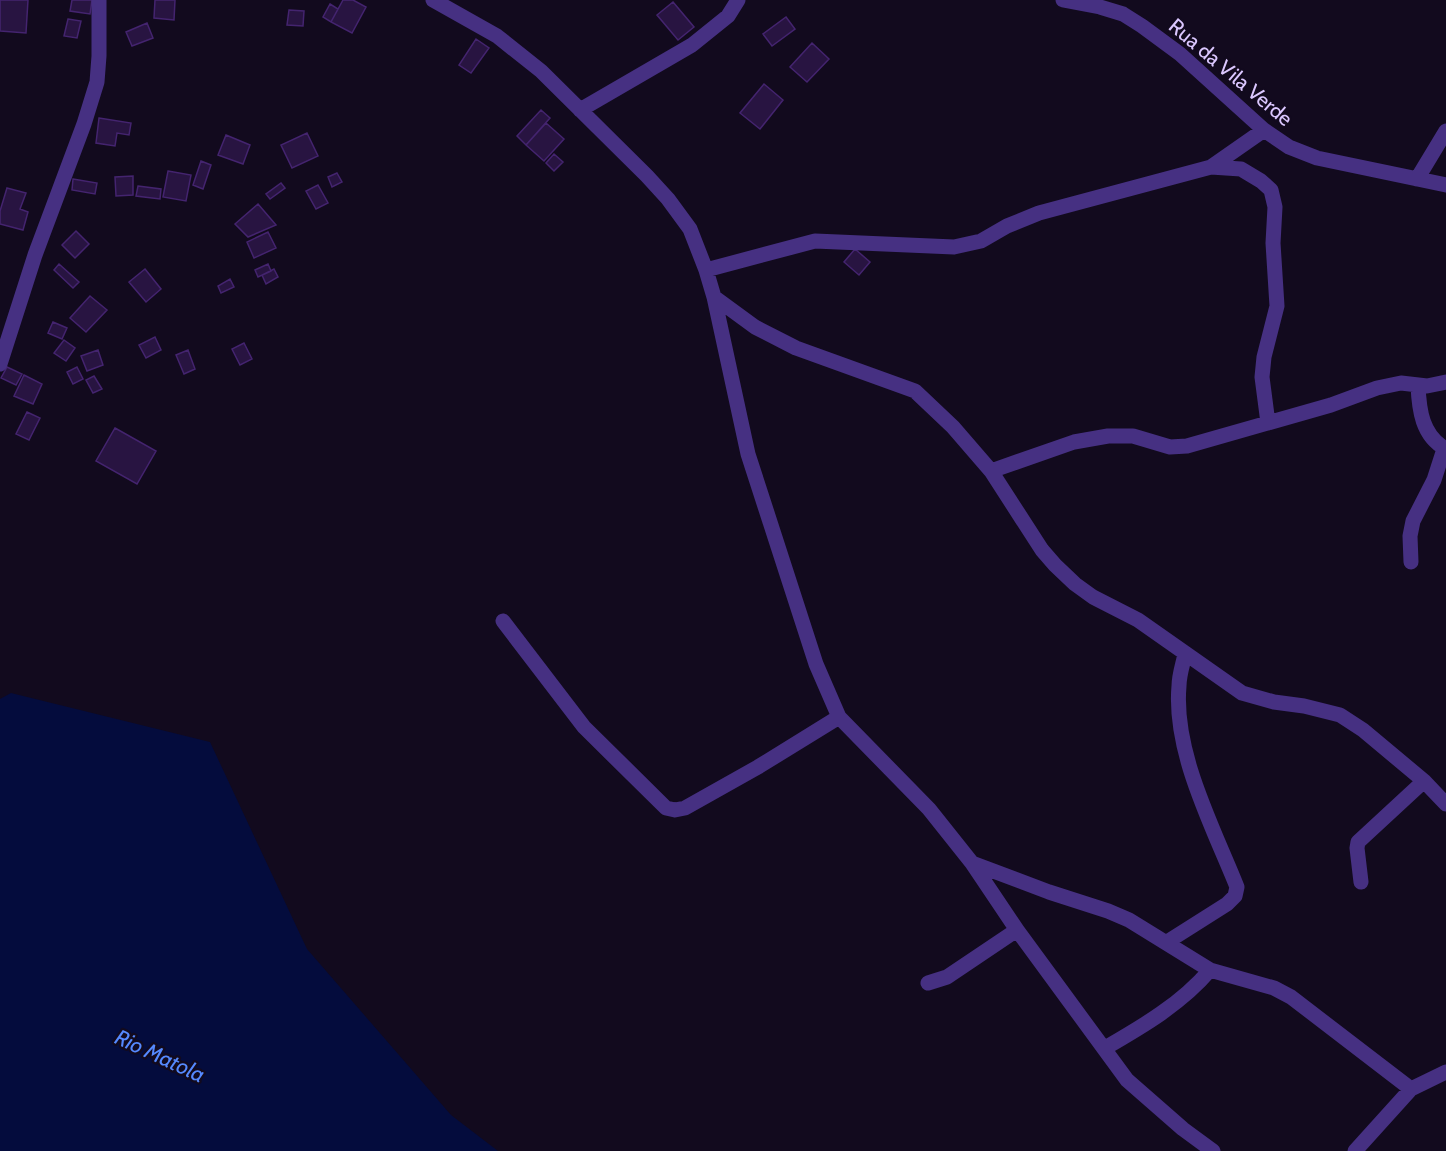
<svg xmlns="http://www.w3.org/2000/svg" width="1446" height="1151" font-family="Cabin,sans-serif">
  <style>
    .water { fill: #040c3d }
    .building { fill: #281441; stroke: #44246f; stroke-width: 1.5 }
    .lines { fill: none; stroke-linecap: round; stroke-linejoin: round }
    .minor { stroke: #463082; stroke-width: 15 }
    .labels { text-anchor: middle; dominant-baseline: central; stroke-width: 4.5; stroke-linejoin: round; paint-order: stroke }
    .street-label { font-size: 21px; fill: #dbc7ff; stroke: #120a1e }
    .water-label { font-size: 22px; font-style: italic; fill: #5589ff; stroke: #120a1e }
  </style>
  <rect width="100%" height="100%" fill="#120a1e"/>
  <!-- water -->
  <path class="water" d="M11 693 210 742 307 949 451 1115 498 1151H0V699Z"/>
  <!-- building -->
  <path class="building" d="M0 0H28L26 33 0 31Z
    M72 0H92L90 14 70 11Z
    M155 0H175L174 20 154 18Z
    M343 0H353L366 7 352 33 331 22Z
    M673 2 694 27 678 40 657 15Z
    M330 4 338 9 331 22 323 17Z
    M289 10 304 11 303 26 287 25Z
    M786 17 795 29 772 46 763 34Z
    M68 19 81 21 77 38 64 36Z
    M147 23 153 38 132 46 126 32Z
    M476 39 489 48 471 73 459 65Z
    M812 43 829 59 807 82 790 67Z
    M764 84 783 100 760 129 740 113Z
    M541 110 550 118 526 145 517 136Z
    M99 118 131 123 129 135 117 133 115 146 96 143Z
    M546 123 564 139 544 161 526 145Z
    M307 133 318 156 292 168 281 145Z
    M226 135 250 145 243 164 218 155Z
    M554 154 563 162 554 171 546 163Z
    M201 161 211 165 203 189 193 185Z
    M168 171 191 175 186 201 163 197Z
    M337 173 342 182 332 187 328 177Z
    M133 176V195L116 196 115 177Z
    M73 179 97 183 95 194 72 190Z
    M281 183 285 188 270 199 266 194Z
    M318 185 328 203 316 209 306 191Z
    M138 186 161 189 160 199 136 196Z
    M7 188 26 193 20 209 28 212 23 230 0 224V211Z
    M258 204 276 225 248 237 235 224Z
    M76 231 89 244 75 258 62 245Z
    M268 232 276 248 254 258 247 242Z
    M855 249 870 262 859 275 844 262Z
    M59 264 79 282 73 288 54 270Z
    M268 264 271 271 258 277 255 270Z
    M145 269 161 289 146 302 129 282Z
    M274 269 278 277 266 284 262 275Z
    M230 279 234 287 221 293 218 286Z
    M90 296 107 310 86 332 70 318Z
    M53 322 67 328 62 339 48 333Z
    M155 337 161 350 146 358 139 345Z
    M64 340 75 348 66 361 54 353Z
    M244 343 252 359 240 365 232 349Z
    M98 350 103 365 87 371 81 356Z
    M188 350 195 369 184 374 176 355Z
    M7 367 22 374 16 385 1 378Z
    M77 367 83 379 73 384 67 372Z
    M24 375 42 384 33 404 14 396Z
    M94 376 102 389 93 393 86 380Z
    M27 412 40 418 29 440 16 434Z
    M115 428 156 451 137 484 96 461Z"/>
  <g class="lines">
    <!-- minor -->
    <path class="minor" d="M433 0 497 36 541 71 647 176 668 199 690 229 706 270 714 297 748 454 816 664 839 717 929 809 972 863 1017 930 1127 1080 1183 1129 1213 1151
      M1063 0 1100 7 1123 14 1142 26 1180 54 1264 130 1289 147 1317 158 1446 185
      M580 110 692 45 728 16 738 0
      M1211 167 1241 169 1261 181 1271 190 1275 207 1273 243 1277 306 1264 357 1262 377 1268 423
      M1417 179 1446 131
      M706 270 815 241 954 247 981 241 1007 226 1039 213 1211 167 1264 130
      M714 297 755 327 796 348 915 391 953 427 991 471 1042 550 1055 565 1075 584 1093 597 1138 620 1242 693 1274 702 1304 706 1340 715 1363 730 1424 781 1446 804
      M0 364 35 255 84 124 97 82 99 56V0
      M1418 385C1419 410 1422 436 1446 449
      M991 471 1074 442 1108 436H1133L1170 447 1187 446 1331 405 1377 388 1401 383 1427 386 1446 382
      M1411 562 1410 536 1413 521 1434 480 1444 449
      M503 621 584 727 666 808 675 810 685 808 758 767 839 717
      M972 863 1049 892 1108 911 1129 920 1210 970 1274 988 1291 997 1411 1089
      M1361 882 1357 848 1358 842 1424 781
      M1167 942 1227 904 1235 896 1237 887C1213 827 1173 752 1179 686 1179 675 1183 664 1185 654
      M928 983 947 977 1017 930
      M1105 1048C1143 1026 1181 1004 1210 970
      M1355 1151 1411 1089 1446 1072"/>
  </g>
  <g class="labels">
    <!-- street labels -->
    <g class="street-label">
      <text transform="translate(1231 72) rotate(40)">Rua da Vila Verde</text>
    </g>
    <!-- water labels -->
    <g class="water-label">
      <text transform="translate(160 1056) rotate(25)">Rio Matola</text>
    </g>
  </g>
</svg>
